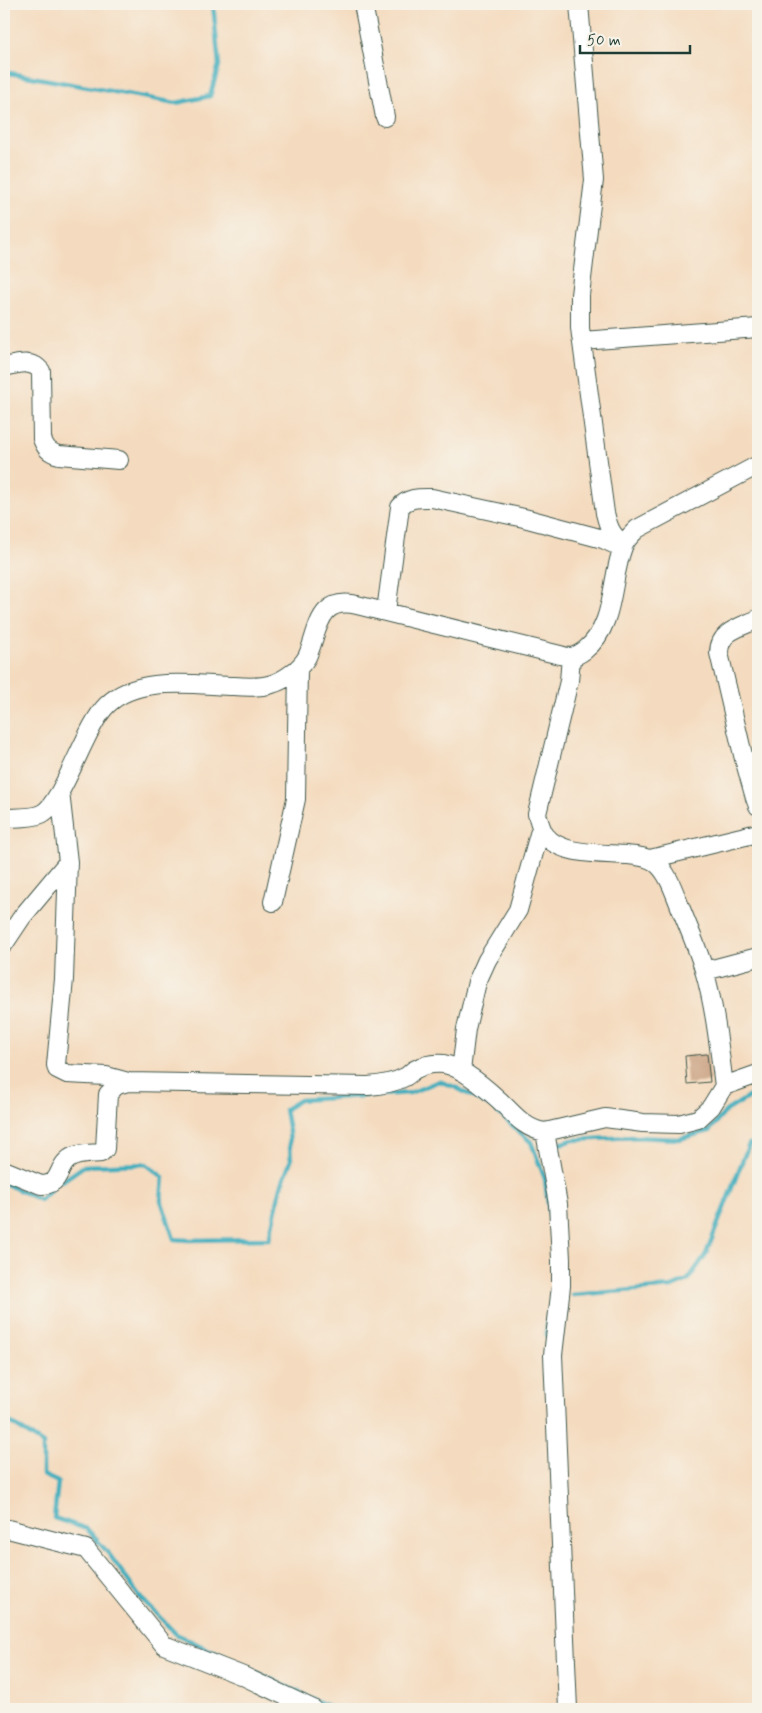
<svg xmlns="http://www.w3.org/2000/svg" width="762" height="1713" font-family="Mynerve,sans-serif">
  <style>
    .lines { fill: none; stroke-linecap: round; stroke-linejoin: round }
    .stream { stroke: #40aebe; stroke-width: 4.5 }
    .building { fill: #cca586 }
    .minor-casing { stroke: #3f5549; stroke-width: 20 }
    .minor { stroke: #fff; stroke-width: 18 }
  </style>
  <rect width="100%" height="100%" fill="#f7f3e8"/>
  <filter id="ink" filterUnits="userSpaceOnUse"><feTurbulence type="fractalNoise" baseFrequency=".02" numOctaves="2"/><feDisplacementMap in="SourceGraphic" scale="10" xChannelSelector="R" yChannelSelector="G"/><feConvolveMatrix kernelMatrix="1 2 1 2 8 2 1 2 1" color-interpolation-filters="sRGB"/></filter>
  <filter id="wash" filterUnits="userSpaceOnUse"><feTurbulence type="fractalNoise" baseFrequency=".0096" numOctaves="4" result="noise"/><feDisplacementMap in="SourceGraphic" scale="20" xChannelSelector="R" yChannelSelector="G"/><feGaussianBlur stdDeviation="1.12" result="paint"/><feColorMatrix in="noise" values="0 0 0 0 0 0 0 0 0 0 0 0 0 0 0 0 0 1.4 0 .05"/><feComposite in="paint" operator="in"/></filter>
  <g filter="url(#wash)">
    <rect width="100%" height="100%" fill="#f4dbbf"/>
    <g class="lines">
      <!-- stream -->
      <path class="stream" d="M4 72 176 103 210 96 219 65 213 4
        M559 1144 573 1140 634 1137 679 1139 709 1131 726 1111 758 1091
        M61 1182 84 1166 146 1164 163 1177 161 1200 174 1239 188 1240 269 1239 281 1187 291 1160 289 1132 285 1109 300 1100 410 1093 439 1081 457 1088 492 1107 531 1142 545 1179 550 1220
        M4 1183 40 1200 51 1190
        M573 1295 672 1287 688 1280 706 1254 749 1144 758 1143
        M547 1336V1322L551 1306
        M4 1418 43 1444V1475L58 1482 54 1518 87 1529 109 1554 139 1596 176 1634 334 1709"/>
    </g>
    <g id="blocks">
      <!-- building -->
      <path class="building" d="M707 1054 710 1082 687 1084 685 1056Z"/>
    </g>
  </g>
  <g filter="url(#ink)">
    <use href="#blocks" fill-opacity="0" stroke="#3f5549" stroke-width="1"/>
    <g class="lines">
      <defs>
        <path id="minor" d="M363 4 385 117
          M579 4 594 180 580 295V328L605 513C609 529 611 534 624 545
          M582 341 758 328
          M4 367C17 364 32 359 41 371L42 439C46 449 49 452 59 455L119 460
          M386 611 400 507C408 497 420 498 432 498L524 518 603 539 622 548
          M758 619C741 627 719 631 719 653L743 755 755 798 758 806
          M571 657 569 681 537 814C539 821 541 829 545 835 561 856 603 853 627 855 637 856 649 857 656 863 669 873 675 895 681 909 689 929 698 949 704 970 715 1007 719 1047 724 1086
          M60 792 68 862 64 979 56 1065 57 1069 67 1074 106 1076 128 1082
          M4 818C15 817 30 819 41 814 62 806 85 726 107 705 137 675 194 685 234 686 246 687 260 688 272 684 285 680 300 669 307 657 319 631 317 596 357 605L560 655C563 656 568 657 571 657 577 656 581 653 585 650 616 625 610 580 623 547 626 539 632 534 637 529L758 465
          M650 859 758 833
          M273 902 296 799 298 668
          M4 944 22 917 68 862
          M705 971 758 957
          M461 1071 466 1029 477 982 487 960 518 910 541 827
          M545 1132 558 1204 561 1259V1286L553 1355 568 1709
          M4 1170 41 1185C62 1185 56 1168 69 1159 77 1153 92 1154 101 1153L105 1149 108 1094 117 1085 128 1082 368 1086C381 1085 394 1083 405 1077 409 1075 411 1072 414 1070 423 1065 434 1063 444 1064 461 1067 486 1088 499 1100 513 1113 524 1129 545 1132L605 1118 643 1123 679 1124 698 1119 711 1107 724 1086 758 1074
          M4 1528 86 1549 164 1645 243 1676 313 1709"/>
      </defs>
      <!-- minor casing -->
      <use href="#minor" class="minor-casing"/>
      <!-- minor -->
      <use href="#minor" class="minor"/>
    </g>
  </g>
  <!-- margin -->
  <rect width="762" height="1713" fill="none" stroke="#f7f3e8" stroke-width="20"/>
  <!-- scale -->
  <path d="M580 45v8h110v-8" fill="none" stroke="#1f3d34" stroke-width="2.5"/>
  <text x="587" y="45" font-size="15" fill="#1f3d34" stroke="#f7f3e8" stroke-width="4" paint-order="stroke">50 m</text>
</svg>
